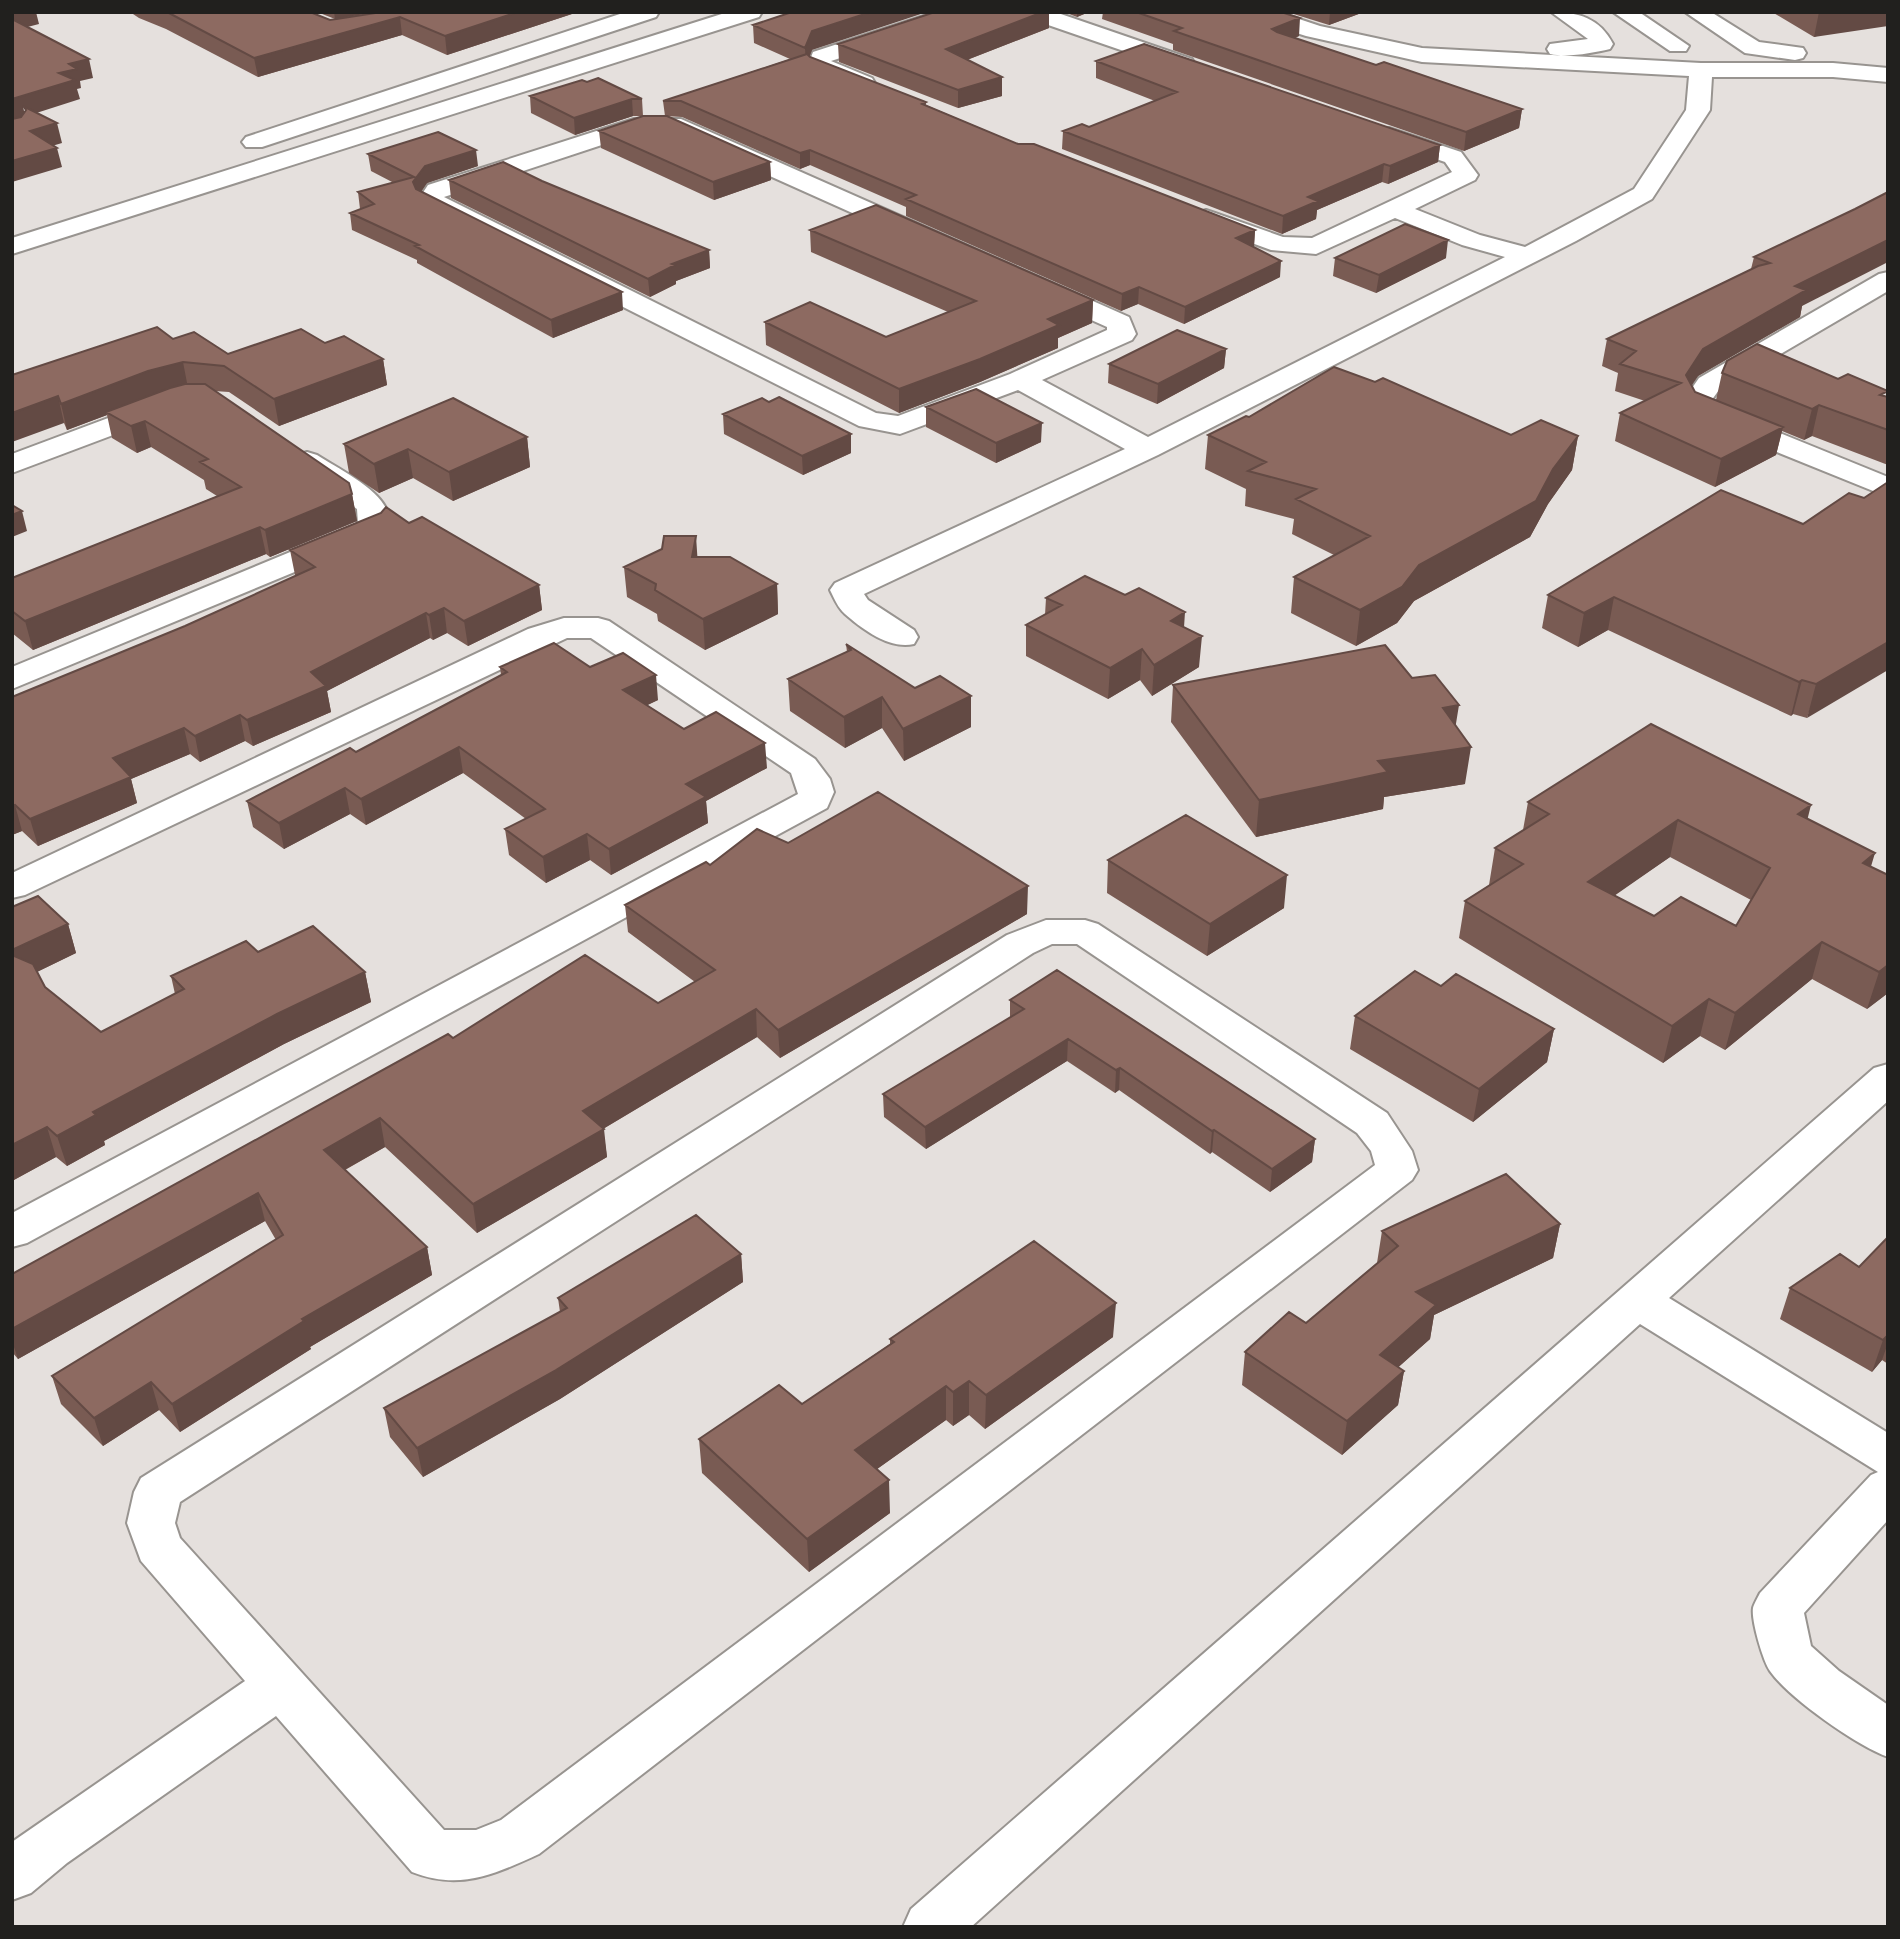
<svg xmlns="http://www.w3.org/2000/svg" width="1900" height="1939" font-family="'PT Sans',sans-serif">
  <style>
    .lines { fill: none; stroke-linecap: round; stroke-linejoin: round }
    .minor-casing { stroke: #989490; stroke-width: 4 }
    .minor { fill: #fff; fill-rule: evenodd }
    .wall { fill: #795b53; fill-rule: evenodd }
    .shaded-wall { fill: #634a44 }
    .building { fill: #8d6a61; stroke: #634a44; stroke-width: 2; fill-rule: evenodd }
  </style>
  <rect width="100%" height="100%" fill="#e5e0dd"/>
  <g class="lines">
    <defs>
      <path id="minor" d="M626 12H659L656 17 262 147H246L242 142 246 137Z
        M728 12H762L759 17 12 254V238Z
        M936 12H969L966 17 831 61 872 78 875 83 872 88H856L811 70 808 65 813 52Z
        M1022 12H1055L1192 59 1195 64 1192 69H1176L1025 17Z
        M1244 12H1278L1320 26 1422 48 1701 63H1833L1888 68V82L1833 77H1712L1710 110 1652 199 1576 241 1158 455 864 594 868 600 914 630 918 637 914 644C890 650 862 629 845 614 838 608 834 598 830 590L835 583 1125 449 1018 390 900 434 859 426 421 205 418 200 428 185 634 119H681L1129 317 1136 334 1132 340 1042 380 1148 437 1505 257 1462 245 1395 218 1316 254 1271 250 1197 223 1193 218 1197 213 1206 210 1215 213 1283 237 1312 238 1452 172 1445 162 1381 140 1377 135 1381 130 1389 128 1461 152 1478 175 1475 180 1415 209 1480 235 1525 247 1634 189 1686 110 1689 76 1422 62 1306 36 1247 17ZM644 131H669L1107 327V330L1010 374 898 416 876 413 444 197Z
        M1551 12C1578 12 1600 18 1613 44L1610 49C1592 53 1568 58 1550 54L1547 49 1550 44 1588 39Z
        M1613 12H1639L1689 46 1686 51H1670Z
        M1685 12H1711L1759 42 1803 48 1806 53 1803 58 1795 60 1745 53Z
        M1888 272V291L1719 390 1711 401 1713 406 1888 477V497L1690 417 1683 401 1699 378 1879 274Z
        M159 399 169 402 173 408 169 414 12 473V454Z
        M307 452 317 455C341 471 408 501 384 535L12 689V667L358 524 357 509 297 467 292 461 297 455Z
        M564 618H598L609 621 815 759 830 779 834 792 827 808 27 1243 12 1247V1213L798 794 791 773 591 638H567L25 895 12 898V873L528 629Z
        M1046 920H1085L1098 924 1387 1113 1412 1151 1418 1170 1412 1180 539 1854C495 1874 460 1891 412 1872L276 1716 67 1863 31 1893 12 1900V1842L245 1681 141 1561 127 1523 134 1492 141 1478 1007 935ZM1052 944H1077L1357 1133 1371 1151 1375 1165 501 1820 476 1830H444L180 1538 175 1523 180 1502 1033 953Z
        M1888 1064V1101L1669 1298 1888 1433V1520L1804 1613 1811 1646 1839 1671 1888 1705V1757C1856 1745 1789 1698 1770 1671 1763 1661 1751 1620 1753 1608 1754 1604 1758 1597 1760 1593L1871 1475 1878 1472 1640 1324 971 1927H903L911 1909 1874 1068Z"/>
    </defs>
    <!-- minor casing -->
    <use href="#minor" class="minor-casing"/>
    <!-- minor -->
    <use href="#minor" class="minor"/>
  </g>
  <!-- wall -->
  <path class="wall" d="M130 12H310L330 20 335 19 317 12H376L335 19 382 12H578L447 55 402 35 258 77 166 29 139 18Z
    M935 12H1049V28L967 60 1002 96 958 108 839 62 838 44Z
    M1064 12H1089L1077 17Z
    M1103 12H1281L1299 36 1295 38 1376 65 1522 109 1519 128 1464 151 1173 50V44L1102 19Z
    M1287 12H1364L1329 25Z
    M1772 12H1888L1814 37Z
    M753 25 812 50 809 57 926 102V105L1018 144 1255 230 1254 246H1253L1280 277 1184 324 1138 304 1121 311 906 216V207L810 165 800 169 682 117 665 116 663 101 790 59 754 43Z
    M1096 61 1440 145 1438 162 1388 184 1382 182 1317 210 1316 219 1282 234 1062 149 1063 131 1089 127 1155 101 1096 78Z
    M587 82 642 99 643 116H633L575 135 531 113 530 96Z
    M599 131 770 162 771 180 714 200 601 148Z
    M368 154 478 166 427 183 421 192 623 310 553 338 417 263V260L352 230 350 213 360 209 358 192 394 183 371 171Z
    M449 180 542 181 709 250 710 268 676 281V284L650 297 451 198Z
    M1855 209 1802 306 1800 317 1698 376 1691 385 1695 392 1716 400 1722 373 1838 379 1888 397V465L1812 436 1804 440 1782 431 1776 455 1715 487 1615 441 1620 413 1645 401 1615 391 1618 373 1602 366 1607 339 1751 269 1754 257Z
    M810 230 1093 300 1092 323 1058 338V348L980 382 899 413 766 345 765 322 886 337 948 312 811 252Z
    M1335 258H1446L1376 293 1333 276Z
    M173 339 228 354 325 343 383 359 387 385 279 426 229 392 214 391 352 494 357 521 270 557 266 554 33 650 12 633V578L217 496 206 489 204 480 151 447 137 453 112 438 107 415 67 430 64 423 12 375Z
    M1226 349 1224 368 1157 404 1108 383 1109 364Z
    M769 402 851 434V453L803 475 724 434 723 414Z
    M926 407 1041 442 996 463 926 427Z
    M1249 417 1511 435 1578 436 1572 470 1548 504 1530 537 1414 601 1397 623 1356 646 1291 613 1294 577 1334 555 1292 534 1294 519 1245 506 1246 489 1205 469 1208 435Z
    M527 437 530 467 453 501 413 478 379 493 349 473 344 444Z
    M1888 482 1807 718 1793 714 1791 716 1608 630 1578 647 1542 628 1548 595 1803 524 1864 498Z
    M409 523 539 585 542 610 468 646 447 633 433 640 430 638 327 691 331 712 253 746 245 741 200 762 190 754 131 779 137 803 38 846 22 831 12 835V697L185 626 296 576 295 575 290 550Z
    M697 557 777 584 778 614 705 650 658 621 657 614 627 597 624 567Z
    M1046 598 1184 627 1199 667 1152 696 1140 680 1108 699 1026 656V625L1045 615Z
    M846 644 971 727 904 761 882 728 845 748 790 711 788 679 847 652Z
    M500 667H590L658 700 647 705 684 729 767 768 706 801 708 823 611 875 590 860 546 883 509 855 505 829 526 819 463 773 366 825 350 814 284 849 253 827 247 801 356 752 501 675Z
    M1412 678 1456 726 1465 784 1384 797 1383 809 1256 837 1171 722 1173 685Z
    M1528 802 1808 819 1871 867 1888 993 1867 1009 1812 979 1725 1050 1700 1036 1663 1063 1459 938 1465 901 1489 885 1495 848 1523 830ZM1670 857 1751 900 1736 926 1654 916 1614 895Z
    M788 843 1027 914 780 1058 757 1037 603 1129 607 1157 477 1233 385 1147 345 1170 427 1247 432 1275 310 1347 311 1349 180 1432 159 1410 103 1446 61 1404 52 1376 276 1240 265 1221 18 1359 12 1352V1274L453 1038 658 1003 695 982 628 932 625 905 710 865Z
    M1108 860 1284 908 1207 956 1107 893Z
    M12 907 68 924 76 953 37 972 45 987 101 1032 175 994 171 976 258 952 365 972 371 1002 284 1044 104 1141 105 1145 67 1166 56 1157 12 1181Z
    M1441 986 1554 1029 1547 1062 1473 1122 1350 1049 1355 1016Z
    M1010 1000 1315 1139 1312 1162 1270 1192 1212 1152 1210 1154 1119 1090 1115 1093 1067 1061 926 1149 884 1117 883 1094 1010 1018Z
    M1560 1224 1553 1258 1434 1315 1430 1339 1398 1367 1404 1371 1398 1405 1342 1455 1242 1385 1245 1352 1306 1323 1377 1263 1382 1231Z
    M1888 1237V1364L1882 1360 1872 1372 1780 1319 1790 1288 1859 1267Z
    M741 1254 743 1282 560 1399 423 1477 390 1437 384 1408 560 1312 558 1298Z
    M1113 1337 985 1429 969 1415 953 1426 946 1420 877 1469 890 1513 809 1572 702 1473 699 1439 802 1404 890 1344V1339Z"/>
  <!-- shaded-wall -->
  <path class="shaded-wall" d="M12 12H36L39 24 12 31Z
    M334 12H376L335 19Z
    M518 12H578L447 55 445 36Z
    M871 12H927L812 50 806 67 805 48 812 31Z
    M1043 12H1049V28L946 68V49Z
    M1077 12H1089L1077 17Z
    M1330 12H1364L1329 25Z
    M1819 12H1888V26L1814 37Z
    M400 17 402 35 258 77 254 58Z
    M1300 18 1299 36 1270 47 1272 29Z
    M89 59 93 78 80 81 81 88 77 89 80 99 27 116 26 110 23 106 25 116 12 120V99L59 73 69 64Z
    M1002 77V96L958 108V90Z
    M632 99 633 116 575 135 574 118Z
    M1522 109 1519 128 1464 151 1466 132Z
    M57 123 62 143 35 151 30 131Z
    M1440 145 1438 162 1388 184 1390 166Z
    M57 148 62 167 12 182V161Z
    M476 150 478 166 427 183 416 199 413 182 425 166Z
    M810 150V165L800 169V153Z
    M770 162 771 180 714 200 713 182Z
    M1384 164 1382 182 1317 210 1316 219 1282 234 1283 216 1308 197Z
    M1255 230 1254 246 1234 254 1236 238Z
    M1448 240 1446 258 1376 293 1379 275Z
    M1888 240V262L1802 306 1800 317 1698 376 1681 402 1686 375 1703 349 1795 286Z
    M709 250 710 268 676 281V284L650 297 648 279 672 264Z
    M1281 261 1280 277 1184 324 1185 307Z
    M1139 287 1138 304 1121 311 1122 294Z
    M622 292 623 310 553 338 551 320Z
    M1093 300 1092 323 1058 338V348L980 382 899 413V389L1048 319Z
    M1226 349 1224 368 1157 404 1158 384Z
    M383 359 387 385 279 426 274 399Z
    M183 362 188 388 106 412 107 415 67 430 61 404 148 371Z
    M58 396 64 423 12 442V413Z
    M1819 405 1812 436 1804 440 1812 409Z
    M145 421 151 447 137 453 131 426Z
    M1042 423 1041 442 996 463V443Z
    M1783 427 1776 455 1715 487 1721 459Z
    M851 434V453L803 475 802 456Z
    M1578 436 1572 470 1548 504 1530 537 1414 601 1397 623 1356 646 1360 610 1419 565 1553 469Z
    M527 437 530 467 453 501 449 472Z
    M408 449 413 478 379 493 374 464Z
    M352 494 357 521 270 557 265 530Z
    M22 511 27 531 12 537V515Z
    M260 527 266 554 33 650 25 621Z
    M696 536 698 566 692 557Z
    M777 584 778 614 705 650 703 619Z
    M539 585 542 610 468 646 464 621Z
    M1614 597 1608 630 1578 647 1584 613Z
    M444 608 447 633 433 640 429 615Z
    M1185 612 1183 643 1171 621Z
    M426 613 430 638 327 691 331 712 253 746 247 720 311 672Z
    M1202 636 1199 667 1152 696 1154 665Z
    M1888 642V670L1807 718 1816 684Z
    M1142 649 1140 680 1108 699 1110 668Z
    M656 675 658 700 625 716 623 690Z
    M1802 680 1793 714 1791 716 1799 682Z
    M971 696V727L904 761 903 729Z
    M882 697V728L845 748 844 717Z
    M1459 705 1453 742 1443 708Z
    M240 715 245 741 200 762 195 736Z
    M184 728 190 754 131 779 137 803 38 846 30 819 113 758Z
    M765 743 767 768 706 801 708 823 611 875 609 849 686 784Z
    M459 747 463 773 366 825 361 799Z
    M1471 747 1465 784 1384 797 1383 809 1256 837 1259 800 1378 761Z
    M345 788 350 814 284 849 279 823Z
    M15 805 22 831 12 835V806Z
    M1811 805 1802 841 1798 814Z
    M1678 820 1670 857 1581 919 1588 882Z
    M587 834 590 860 546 883 543 857Z
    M1875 853 1864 890 1863 863Z
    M1287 875 1284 908 1207 956 1210 924Z
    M1028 886 1027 914 780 1058 778 1030Z
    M68 924 76 953 16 982 12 970V950Z
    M1822 942 1812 979 1725 1050 1735 1013Z
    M1888 965V993L1867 1009 1879 972Z
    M365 972 371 1002 284 1044 104 1141 105 1145 67 1166 57 1136 93 1112 277 1014Z
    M1709 999 1700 1036 1663 1063 1672 1026Z
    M756 1009 757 1037 586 1139 583 1111Z
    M1554 1029 1547 1062 1473 1122 1479 1089Z
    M1068 1039 1067 1061 926 1149 925 1127Z
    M1120 1068 1119 1090 1115 1093 1116 1070Z
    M380 1118 385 1147 330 1178 324 1150Z
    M47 1127 56 1157 12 1181V1145Z
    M604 1129 607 1157 477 1233 473 1204Z
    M1214 1130 1212 1152 1210 1154 1212 1131Z
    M1315 1139 1312 1162 1270 1192 1272 1169Z
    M258 1193 265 1221 18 1359 12 1341V1329Z
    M1560 1224 1553 1258 1434 1315 1430 1339 1374 1389 1380 1355 1416 1292Z
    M427 1247 432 1275 310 1347 311 1349 180 1432 172 1404 302 1319Z
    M741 1254 743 1282 560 1399 423 1477 417 1448Z
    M1116 1303 1113 1337 985 1429 986 1395Z
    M1888 1335V1343L1882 1360 1872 1372 1883 1340Z
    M1404 1371 1398 1405 1342 1455 1347 1421Z
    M969 1381V1415L953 1426V1392Z
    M151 1382 159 1410 103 1446 94 1418Z
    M946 1386V1420L856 1484 855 1450Z
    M889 1480 890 1513 809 1572 807 1539Z"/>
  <!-- building -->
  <path class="building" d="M167 12H310L330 20 382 12H518L445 36 400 17 254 58Z
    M792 12H871L812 31 805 48 753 25Z
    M935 12H1043L946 49 1002 77 958 90 838 44Z
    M1136 12H1281L1300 18 1272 29 1277 32 1376 65 1384 62 1522 109 1466 132 1174 31 1182 28Z
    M12 19 89 59 69 64 77 69 59 73 75 80 12 99Z
    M1144 44 1440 145 1390 166 1384 164 1308 197 1318 201 1283 216 1063 131 1082 124 1089 127 1177 92 1096 61Z
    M807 54 810 57 926 102 922 104 1018 144H1034L1255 230 1236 238 1281 261 1185 307 1139 287 1122 294 906 199 916 195 810 150 800 153 681 101H663Z
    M598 78 642 99H632L574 118 530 96 582 80 587 82Z
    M23 106 57 123 30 131 57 148 12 161V119L21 117 26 110Z
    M643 116H667L770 162 713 182 599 131Z
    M438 132 476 150 425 166 413 182 416 189 622 292 551 320 415 246 419 245 350 213 374 204 358 192 414 177 368 154Z
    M503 162 542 181 709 250 672 264 675 265 648 279 449 180Z
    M1888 192V240L1795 286 1806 290 1703 349 1686 375 1695 392 1783 427 1721 459 1620 413 1681 383 1620 364 1636 351 1607 339 1758 266 1770 263 1754 257 1855 209Z
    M876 205 1093 300 1048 319 1059 325 980 359 899 389 765 322 810 302 886 337 976 301 810 230Z
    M1405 224 1448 240 1379 275 1335 258Z
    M157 327 173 339 194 332 228 354 301 329 325 343 344 336 383 359 274 399 224 366 183 362 148 371 61 404 58 396 12 413V375Z
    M1177 330 1226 349 1158 384 1109 364Z
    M1757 344 1838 379 1848 374 1888 391 1880 395 1888 397V430L1819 405 1812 409 1722 373 1727 361Z
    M1334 367 1375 382 1383 378 1511 435 1541 420 1578 436 1553 469 1536 501 1419 565 1402 587 1360 610 1294 577 1370 536 1296 499 1316 489 1248 471 1266 462 1208 435 1246 416 1249 417Z
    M185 384H205L349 483 352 494 265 530 260 527 25 621 12 611V578L241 487 200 462 208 459 145 421 131 426 106 412 170 388Z
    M976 389 1042 423 996 443 926 407Z
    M779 397 851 434 802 456 723 414 762 398 769 402Z
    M453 398 527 437 449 472 408 449 374 464 344 444Z
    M1888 482V642L1816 684 1802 680 1799 682 1614 597 1584 613 1548 595 1721 490 1803 524 1849 493 1864 498Z
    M12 505 22 511 12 515Z
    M386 507 409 523 422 517 539 585 464 621 444 608 429 615 426 613 311 672 326 686 247 720 240 715 195 736 184 728 113 758 131 777 30 819 15 805 12 806V697L185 626 315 567 290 550 381 513Z
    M664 536H696L692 557H730L777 584 703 619 655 590 656 584 624 567 662 549Z
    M1085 576 1125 595 1139 588 1185 612 1171 621 1202 636 1154 665 1142 649 1110 668 1026 625 1062 605 1046 598Z
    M554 643 590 667 623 653 656 675 623 690 684 729 716 712 765 743 686 784 706 797 609 849 587 834 543 857 505 829 545 809 459 747 361 799 345 788 279 823 247 801 350 748 356 752 507 672 500 667Z
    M846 644 915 688 940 676 971 696 903 729 882 697 844 717 788 679 851 650Z
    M1385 645 1412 678 1435 675 1459 705 1443 708 1471 747 1378 761 1388 772 1259 800 1173 685Z
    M1651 724 1811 805 1798 814 1875 853 1863 863 1888 875V965L1879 972 1822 942 1735 1013 1709 999 1672 1026 1465 901 1523 864 1495 848 1549 814 1528 802ZM1678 820 1770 868 1736 926 1681 897 1654 916 1588 882Z
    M878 792 1028 886 778 1030 756 1009 583 1111 604 1129 473 1204 380 1118 324 1150 427 1247 302 1319 304 1321 172 1404 151 1382 94 1418 52 1376 283 1235 258 1193 12 1329V1274L448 1034 453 1038 585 955 658 1003 715 970 625 905 706 862 710 865 757 829 788 843Z
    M1186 815 1287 875 1210 924 1108 860Z
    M38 896 68 924 12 950V907Z
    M313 926 365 972 277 1014 93 1112 96 1115 57 1136 47 1127 12 1145V955L33 964 45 987 101 1032 184 989 171 976 246 941 258 952Z
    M1057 970 1315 1139 1272 1169 1214 1130 1212 1131 1120 1068 1116 1070 1068 1039 925 1127 883 1094 1024 1009 1010 1000Z
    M1415 971 1441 986 1456 974 1554 1029 1479 1089 1355 1016Z
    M1506 1174 1560 1224 1416 1292 1436 1305 1380 1355 1404 1371 1347 1421 1245 1352 1289 1312 1306 1323 1398 1246 1382 1231Z
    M696 1215 741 1254 556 1370 417 1448 384 1408 567 1308 558 1298Z
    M1888 1237V1335L1883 1340 1790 1288 1840 1254 1859 1267Z
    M1034 1241 1116 1303 986 1395 969 1381 953 1392 946 1386 855 1450 889 1480 807 1539 699 1439 779 1385 802 1404 894 1342 890 1339Z"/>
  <!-- border -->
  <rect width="1900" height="1939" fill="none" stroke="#21201e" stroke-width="28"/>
</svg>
